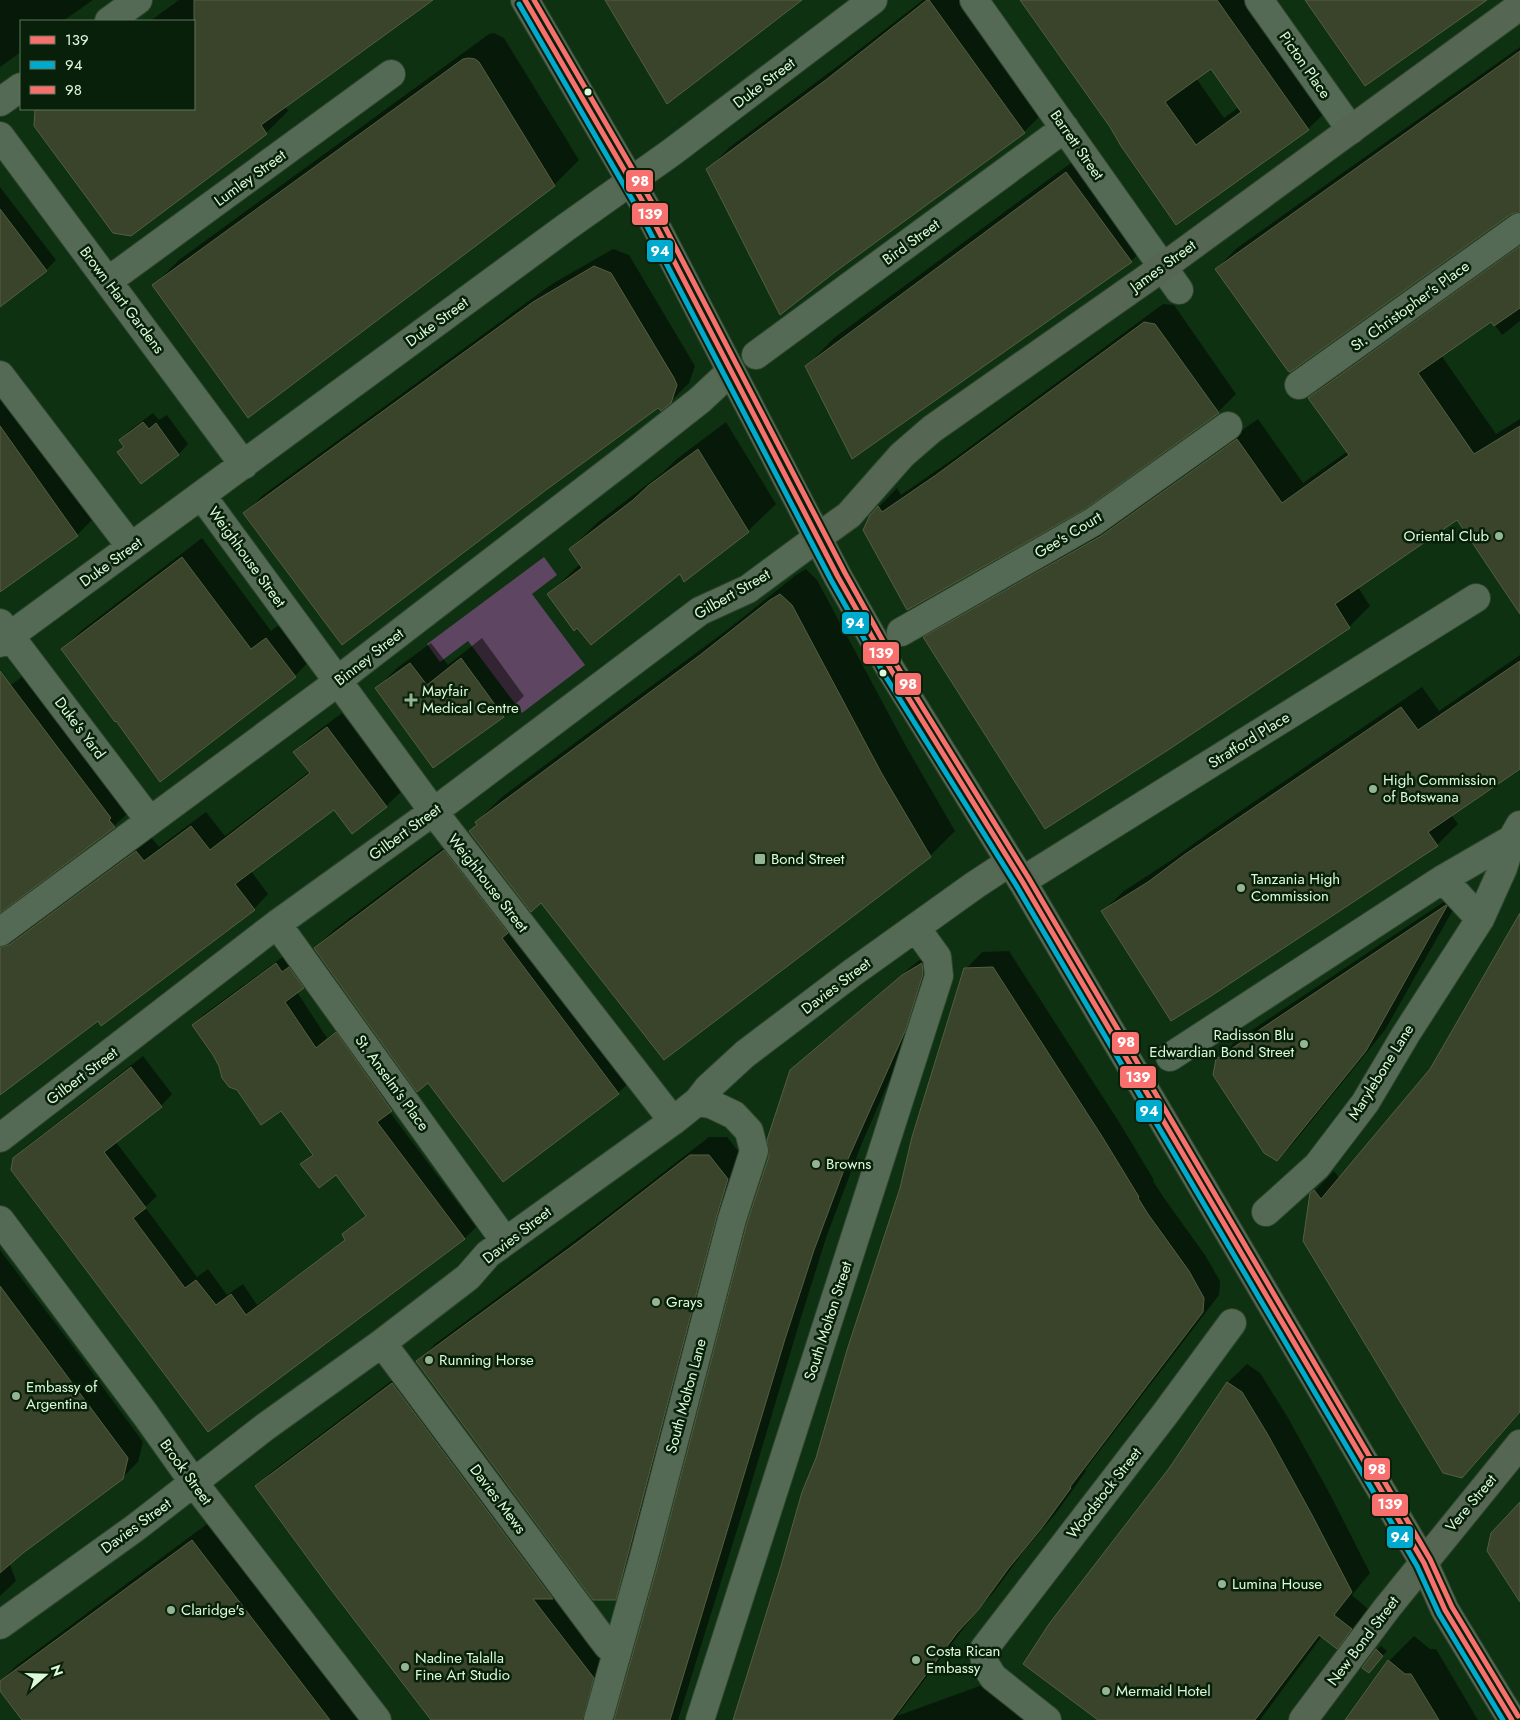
<svg xmlns="http://www.w3.org/2000/svg" width="1520" height="1720" font-family="Jost,sans-serif">
  <style>
    .green { fill: #5e4561 }
    .shadow { fill: #0007; fill-rule: evenodd }
    .building { fill: #39442a; stroke: #555e41; fill-rule: evenodd }
    .lines { fill: none; stroke-linecap: round; stroke-linejoin: round }
    .minor-casing { stroke: #2e452f; stroke-width: 30 }
    .major-casing { stroke: #2e452f; stroke-width: 30 }
    .minor { stroke: #556a55; stroke-width: 28 }
    .major { stroke: #556652; stroke-width: 28 }
    .bus-1-casing { stroke: #082009; stroke-width: 9 }
    .bus-2-casing { stroke: #082009; stroke-width: 9 }
    .bus-3-casing { stroke: #082009; stroke-width: 9 }
    .bus-1 { stroke: #f8706d; stroke-width: 5 }
    .bus-2 { stroke: #00a9ce; stroke-width: 5 }
    .bus-3 { stroke: #f8706d; stroke-width: 5 }
    .bus-dot { fill: #dcfada; stroke: #082009; stroke-width: 2 }
    .poi-dot { fill: #94b494; stroke: #082009; stroke-width: 2 }
    .labels { text-anchor: middle; dominant-baseline: central; stroke-width: 5; stroke-linejoin: round; paint-order: stroke }
    .street-label { font-size: 15px; fill: #dcfada; stroke: #082009 }
    .poi-label { font-size: 15px; fill: #dcfada; stroke: #082009; text-anchor: start }
    .line-badge { stroke: #082009; stroke-width: 2 }
    .badge-label { font-size: 14px; text-anchor: middle; font-weight: bold; fill: #fff }
  </style>
  <rect width="100%" height="100%" fill="#0e3111"/>
  <!-- green -->
  <path class="green" d="M544 557 557 575 532 594 585 665 522 713 468 641 440 662 427 644Z"/>
  <!-- shadow -->
  <path class="shadow" d="M0 0H93L63 21H21V52L0 67Z
    M179 0H431L285 106 288 111 266 133 37 110 194 109V21H150Z
    M923 0H969L1047 109 1024 132 707 170 730 147 851 56Z
    M1021 0H1264L1336 102 1308 129 1177 223 1111 126ZM1211 67 1239 107 1224 118 1196 78Z
    M494 33 504 38 579 160 554 185 248 416 154 285 179 260 489 34Z
    M1520 47V210L1216 269 1237 248Z
    M1094 146 1158 234 1131 261 807 366 834 338Z
    M0 187 56 260 46 270 0 298Z
    M1520 242V321L1502 335 1491 320 1441 355 1496 434 1520 419V612L1458 518 1358 587 1370 606 1349 627 1167 749 925 637 946 617 1123 515 1258 419 1303 483 1348 451 1310 398 1331 377Z
    M613 249 629 255 695 366 689 383 670 402 245 513 263 495 552 284Z
    M1163 304 1174 305 1236 394 1218 412 871 515 897 488 901 495 956 457Z
    M0 373 99 513 77 535 7 585 0 575Z
    M153 413 159 420 167 415 188 444 179 454 141 482 119 452 125 446 120 440 130 430Z
    M726 422 776 504 748 531 680 572 549 594 581 563 570 549 598 522 662 473 678 458Z
    M202 538 271 631 286 620 314 656 295 676 62 649 82 630Z
    M806 569 817 580 907 748 955 831 930 856 541 901 470 832 478 824 476 822 502 797 727 630 796 575Z
    M482 638 524 696 503 716 376 689 397 668 431 643 448 665Z
    M1520 655V765L1451 815 1458 824 1437 845 1103 911 1124 891 1170 861 1207 834 1422 687 1439 711Z
    M27 673 129 812 114 826 0 911V693Z
    M342 713 401 792 386 806 334 808 251 871 268 894 254 909 99 1020 0 1094V964L5 947 19 933 151 837 159 847 206 812 225 836 310 771 295 752 310 737Z
    M464 832 638 1074 618 1093 503 1180 429 1081 315 948 335 929Z
    M1466 887 1385 1030 1296 1140 1277 1160 1217 1060 1237 1040Z
    M1520 916V1413L1481 1457 1462 1477 1312 1194 1334 1171 1340 1179 1431 1070Z
    M936 950 919 1013 862 1143 827 1235 799 1324 747 1498 678 1720H616L770 1156 791 1071 806 1056 918 961Z
    M1009 951 1119 1122 1154 1180 1153 1181 1164 1198 1205 1255 1220 1281 1219 1295 1085 1470 1086 1471 1057 1512 1024 1551 994 1592 973 1616 897 1716 985 1684 1039 1720H735L901 1188 966 969 982 952Z
    M288 953 314 976 297 992 327 1038 348 1022 402 1098 389 1111 476 1227 465 1238 208 1430 15 1159 26 1147 143 1056 172 1094 161 1106 115 1141 157 1196 145 1207 197 1277 208 1269 227 1295 243 1284 257 1305 327 1254 346 1239 343 1235 367 1214 336 1173 302 1164 313 1153 282 1110 220 1065 193 1025 204 1014Z
    M709 1137H727L746 1161 633 1581 615 1599 418 1362 435 1344 598 1223Z
    M0 1250 80 1356 143 1442 138 1462 122 1478 9 1562 16 1581 0 1596Z
    M1247 1364 1260 1373 1287 1416 1331 1496 1370 1573 1352 1595 1369 1610 1355 1628 1337 1647 1322 1636 1260 1720H1100L1171 1468 1228 1382Z
    M407 1369 607 1663 606 1720H433L257 1486 271 1472Z
    M211 1521 365 1720H24L0 1689V1682L16 1666Z
    M1414 1636 1430 1649H1436L1478 1720H1346L1389 1661Z
    M1381 1646 1387 1651 1373 1667 1376 1650Z"/>
  <!-- building -->
  <path class="building" d="M194 0H433L261 125 267 134 131 236 113 233 34 126 35 109H194Z
    M605 0H802L667 104Z
    M927 0H929L1025 133 835 272 780 315 706 169 827 79Z
    M1020 0H1217L1309 130 1176 225 1121 146 1110 127ZM1211 69 1241 112 1196 145 1165 102Z
    M1305 0H1487L1365 86Z
    M1520 51V212L1511 214 1290 372 1288 371 1215 269Z
    M469 58 475 59 479 62 555 186 248 418 152 285 463 59Z
    M1066 172 1132 262 852 459 805 366Z
    M0 209 47 271 0 307Z
    M1520 246V308L1494 326 1491 322 1418 373 1474 454 1520 426V614L1457 520 1335 604 1350 628 1168 750 1045 829 923 637 1101 536 1237 439 1282 503 1349 455 1308 398Z
    M594 266 611 273 674 378 677 385 671 403 661 411 658 408 546 490 342 645 243 513 533 302Z
    M1144 322 1155 324 1219 413 1085 509 907 610 863 530 870 515 878 506 882 512 936 475Z
    M143 422 149 429 156 423 179 455 141 484 117 452 124 447 119 440Z
    M0 426 78 536 0 592Z
    M698 449 749 532 684 582 680 574 591 645 577 628 574 631 547 594 582 568 569 549 633 500 649 485Z
    M182 557 251 649 266 638 296 677 160 782 116 721 115 722 61 649Z
    M780 594 792 605 882 774 931 857 664 1060 541 903 531 912 469 831 477 825 475 822 700 655 770 600Z
    M461 658 504 717 433 768 375 688 410 663 427 685Z
    M1520 661V769L1428 832 1438 846 1208 998 1171 1021 1101 911 1148 882 1184 855 1401 707 1418 730Z
    M0 671 111 818 109 820 115 827 0 913Z
    M327 727 387 807 352 834 334 810 235 884 255 910 101 1026 98 1021 0 1095V947L9 945 136 851 144 861 191 826 210 850 310 773 293 752Z
    M444 850 508 933 502 938 619 1094 503 1182 428 1083 417 1092 314 948Z
    M1446 905 1447 906 1366 1051 1277 1161 1264 1153 1213 1075 1216 1059Z
    M1520 913V1412L1462 1478 1443 1473 1303 1241 1310 1193 1314 1190 1321 1199 1430 1069Z
    M276 963 282 972 289 967 304 988 285 1002 316 1048 336 1032 392 1111 377 1122 465 1239 208 1432 11 1170 13 1158 131 1067 162 1107 104 1152 146 1208 133 1218 185 1288 196 1280 216 1305 231 1294 246 1315 345 1240 342 1234 366 1216 336 1175 319 1188 300 1164 313 1155 281 1111 261 1125 237 1090 229 1087 222 1078 219 1066 213 1055 192 1025Z
    M922 963 923 974 906 1029 848 1159 814 1250 785 1339 670 1720H614L658 1564 747 1223 769 1156 767 1140 790 1070 902 975Z
    M993 967 1103 1138 1139 1197 1138 1198 1148 1214 1189 1271 1204 1298 1203 1312 1070 1487 1071 1488 1041 1529 1008 1569 979 1609 957 1633 892 1720H733L781 1566 802 1492 816 1458 847 1350 900 1188 912 1137 964 968Z
    M690 1155H709L728 1179 717 1215 616 1600H593L416 1361 579 1241Z
    M0 1286 128 1458 123 1479 23 1553 0 1573Z
    M1227 1382 1242 1392 1268 1435 1312 1515 1352 1592 1334 1615 1352 1629 1337 1649 1319 1635 1255 1720H1098L1023 1664 1049 1624 1170 1467Z
    M392 1383 553 1599H533L594 1678 583 1720H431L329 1587 255 1486Z
    M1520 1502V1602L1487 1551 1491 1533Z
    M192 1540 330 1720H22L0 1691V1681Z
    M1376 1649 1383 1656 1369 1673 1362 1668Z
    M1388 1660 1405 1674H1411L1439 1720H1345Z"/>
  <g class="lines">
    <defs>
      <path id="minor" d="M974 0 1179 290
        M1259 0 1351 130
        M109 21 138 0
        M0 102 21 87
        M0 136 244 465
        M108 281 391 74
        M756 355 1065 128
        M0 375 131 547
        M1299 385 1520 227
        M202 496 433 811 673 1121
        M0 623 150 821
        M901 632 1093 522 1228 426
        M0 643 565 228 672 152 873 0
        M1443 879 1480 919
        M1022 881 1476 598
        M277 924 505 1241
        M0 932 327 690 351 670 629 456 700 400 730 372
        M1170 1057 1443 879 1512 839
        M0 1138 277 924 448 801 700 611 748 589 817 538
        M1266 1212 1317 1166 1365 1103 1406 1034 1480 919 1503 868 1512 839 1520 825
        M0 1220 145 1414 194 1483 377 1720
        M382 1343 598 1633 608 1646 617 1651
        M0 1625 135 1528 265 1427 382 1343 468 1277 488 1254 673 1121 698 1101 708 1088 745 1054 852 973 975 885 1010 862
        M598 1720 643 1560 732 1219 754 1151 749 1131 734 1115 713 1105 698 1101
        M700 1720 939 976 937 957 916 928
        M1047 1720 993 1677 985 1664 984 1649 1165 1414 1232 1323"/>
      <path id="major" d="M525 0 647 209 838 577 891 670 1022 881 1424 1563 1445 1610 1512 1720
        M817 538 849 515 902 455 932 429 1163 267 1520 6
        M1303 1720 1387 1608 1520 1444"/>
    </defs>
    <!-- minor casing -->
    <use href="#minor" class="minor-casing"/>
    <!-- major casing -->
    <use href="#major" class="major-casing"/>
    <!-- minor -->
    <use href="#minor" class="minor"/>
    <!-- major -->
    <use href="#major" class="major"/>
    <defs>
      <path id="bus-1" d="M525 0 647 209 838 577 891 670 1022 881 1424 1563 1445 1610 1512 1720"/>
      <path id="bus-2" d="M519 4 640 213 831 580 884 674 1016 885 1417 1566 1439 1614 1503 1720"/>
      <path id="bus-3" d="M534 0 654 206 845 573 897 666 1028 877 1430 1559 1452 1607 1518 1716"/>
    </defs>
    <!-- bus-1 casing -->
    <use href="#bus-1" class="bus-1-casing"/>
    <!-- bus-2 casing -->
    <use href="#bus-2" class="bus-2-casing"/>
    <!-- bus-3 casing -->
    <use href="#bus-3" class="bus-3-casing"/>
    <!-- bus-1 -->
    <use href="#bus-1" class="bus-1"/>
    <!-- bus-2 -->
    <use href="#bus-2" class="bus-2"/>
    <!-- bus-3 -->
    <use href="#bus-3" class="bus-3"/>
  </g>
  <!-- markers -->
  <g class="bus-dot">
    <circle cx="588" cy="92" r="4.5"/>
    <circle cx="883" cy="673" r="4.5"/>
  </g>
  <g class="poi-dot">
    <circle cx="1499" cy="536" r="5"/>
    <path d="M408.5 692.5h5v5h5v5h-5v5h-5v-5h-5v-5h5z"/>
    <circle cx="1373" cy="789" r="5"/>
    <rect x="754" y="853" width="12" height="12" rx="2.5"/>
    <circle cx="1241" cy="888" r="5"/>
    <circle cx="1304" cy="1044" r="5"/>
    <circle cx="816" cy="1164" r="5"/>
    <circle cx="656" cy="1302" r="5"/>
    <circle cx="429" cy="1360" r="5"/>
    <circle cx="16" cy="1396" r="5"/>
    <circle cx="1222" cy="1584" r="5"/>
    <circle cx="171" cy="1610" r="5"/>
    <circle cx="916" cy="1660" r="5"/>
    <circle cx="405" cy="1667" r="5"/>
    <circle cx="1106" cy="1691" r="5"/>
  </g>
  <g class="labels">
    <!-- street labels -->
    <g class="street-label">
      <text transform="translate(1305 65) rotate(55)">Picton Place</text>
      <text transform="translate(764 83) rotate(-37)">Duke Street</text>
      <text transform="translate(1077 145) rotate(55)">Barrett Street</text>
      <text transform="translate(250 178) rotate(-36)">Lumley Street</text>
      <text transform="translate(911 242) rotate(-36)">Bird Street</text>
      <text transform="translate(1163 266) rotate(-36)">James Street</text>
      <text transform="translate(122 300) rotate(53)">Brown Hart Gardens</text>
      <text transform="translate(1410 306) rotate(-36)">St. Christopher's Place</text>
      <text transform="translate(437 322) rotate(-36)">Duke Street</text>
      <text transform="translate(1068 535) rotate(-31)">Gee's Court</text>
      <text transform="translate(247 557) rotate(54)">Weighhouse Street</text>
      <text transform="translate(111 562) rotate(-36)">Duke Street</text>
      <text transform="translate(732 594) rotate(-30)">Gilbert Street</text>
      <text transform="translate(369 657) rotate(-38)">Binney Street</text>
      <text transform="translate(80 728) rotate(53)">Duke's Yard</text>
      <text transform="translate(1249 740) rotate(-32)">Stratford Place</text>
      <text transform="translate(405 832) rotate(-36)">Gilbert Street</text>
      <text transform="translate(488 883) rotate(52)">Weighhouse Street</text>
      <text transform="translate(836 986) rotate(-37)">Davies Street</text>
      <text transform="translate(1381 1072) rotate(-58)">Marylebone Lane</text>
      <text transform="translate(82 1076) rotate(-37)">Gilbert Street</text>
      <text transform="translate(392 1083) rotate(54)">St. Anselm's Place</text>
      <text transform="translate(517 1235) rotate(-38)">Davies Street</text>
      <text transform="translate(828 1321) rotate(-72)">South Molton Street</text>
      <text transform="translate(686 1396) rotate(-75)">South Molton Lane</text>
      <text transform="translate(186 1472) rotate(54)">Brook Street</text>
      <text transform="translate(1104 1493) rotate(-52)">Woodstock Street</text>
      <text transform="translate(498 1499) rotate(53)">Davies Mews</text>
      <text transform="translate(1471 1503) rotate(-50)">Vere Street</text>
      <text transform="translate(136 1526) rotate(-36)">Davies Street</text>
      <text transform="translate(1363 1641) rotate(-53)">New Bond Street</text>
    </g>
    <!-- poi labels -->
    <g class="poi-label">
      <text x="1489" y="536" text-anchor="end">Oriental Club</text>
      <text x="422" y="691">Mayfair<tspan x="422" dy="17">Medical Centre</tspan></text>
      <text x="1383" y="780">High Commission<tspan x="1383" dy="17">of Botswana</tspan></text>
      <text x="771" y="859">Bond Street</text>
      <text x="1251" y="879">Tanzania High<tspan x="1251" dy="17">Commission</tspan></text>
      <text x="1294" y="1035" text-anchor="end">Radisson Blu<tspan x="1294" dy="17">Edwardian Bond Street</tspan></text>
      <text x="826" y="1164">Browns</text>
      <text x="666" y="1302">Grays</text>
      <text x="439" y="1360">Running Horse</text>
      <text x="26" y="1387">Embassy of<tspan x="26" dy="17">Argentina</tspan></text>
      <text x="1232" y="1584">Lumina House</text>
      <text x="181" y="1610">Claridge's</text>
      <text x="926" y="1651">Costa Rican<tspan x="926" dy="17">Embassy</tspan></text>
      <text x="415" y="1658">Nadine Talalla<tspan x="415" dy="17">Fine Art Studio</tspan></text>
      <text x="1116" y="1691">Mermaid Hotel</text>
    </g>
  </g>
  <g class="line-badge">
    <rect x="625" y="169" width="29" height="24" rx="5" fill="#f8706d"/>
    <rect x="631" y="202" width="38" height="24" rx="5" fill="#f8706d"/>
    <rect x="646" y="239" width="28" height="24" rx="5" fill="#00a9ce"/>
    <rect x="841" y="611" width="29" height="24" rx="5" fill="#00a9ce"/>
    <rect x="862" y="641" width="38" height="24" rx="5" fill="#f8706d"/>
    <rect x="894" y="672" width="28" height="24" rx="5" fill="#f8706d"/>
    <rect x="1111" y="1031" width="29" height="24" rx="5" fill="#f8706d"/>
    <rect x="1119" y="1065" width="38" height="24" rx="5" fill="#f8706d"/>
    <rect x="1135" y="1099" width="28" height="24" rx="5" fill="#00a9ce"/>
    <rect x="1363" y="1457" width="28" height="24" rx="5" fill="#f8706d"/>
    <rect x="1371" y="1493" width="38" height="24" rx="5" fill="#f8706d"/>
    <rect x="1386" y="1525" width="28" height="24" rx="5" fill="#00a9ce"/>
  </g>
  <g class="badge-label">
    <text x="640" y="186">98</text>
    <text x="650" y="219">139</text>
    <text x="660" y="256">94</text>
    <text x="855" y="628">94</text>
    <text x="881" y="658">139</text>
    <text x="908" y="689">98</text>
    <text x="1126" y="1047">98</text>
    <text x="1138" y="1082">139</text>
    <text x="1149" y="1116">94</text>
    <text x="1377" y="1474">98</text>
    <text x="1390" y="1509">139</text>
    <text x="1400" y="1542">94</text>
  </g>
  <!-- legend -->
  <rect x="20" y="20" width="175" height="90" fill="#082009" stroke="#5d775d"/>
  <rect x="30" y="36" width="25" height="8" fill="#f8706d" stroke="#5d775d"/>
  <text x="65" y="45" font-size="15" fill="#dcfada">139</text>
  <rect x="30" y="61" width="25" height="8" fill="#00a9ce" stroke="#5d775d"/>
  <text x="65" y="70" font-size="15" fill="#dcfada">94</text>
  <rect x="30" y="86" width="25" height="8" fill="#f8706d" stroke="#5d775d"/>
  <text x="65" y="95" font-size="15" fill="#dcfada">98</text>
  <!-- north arrow -->
  <g transform="translate(45 1675) rotate(70)" stroke="#082009" stroke-width="4" paint-order="stroke">
  <path d="M0-4L9 19L0 12L-9 19Z" fill="#dcfada"/>
  <text y="-8" font-size="14" font-weight="bold" text-anchor="middle" fill="#dcfada">N</text>
  </g>
</svg>
